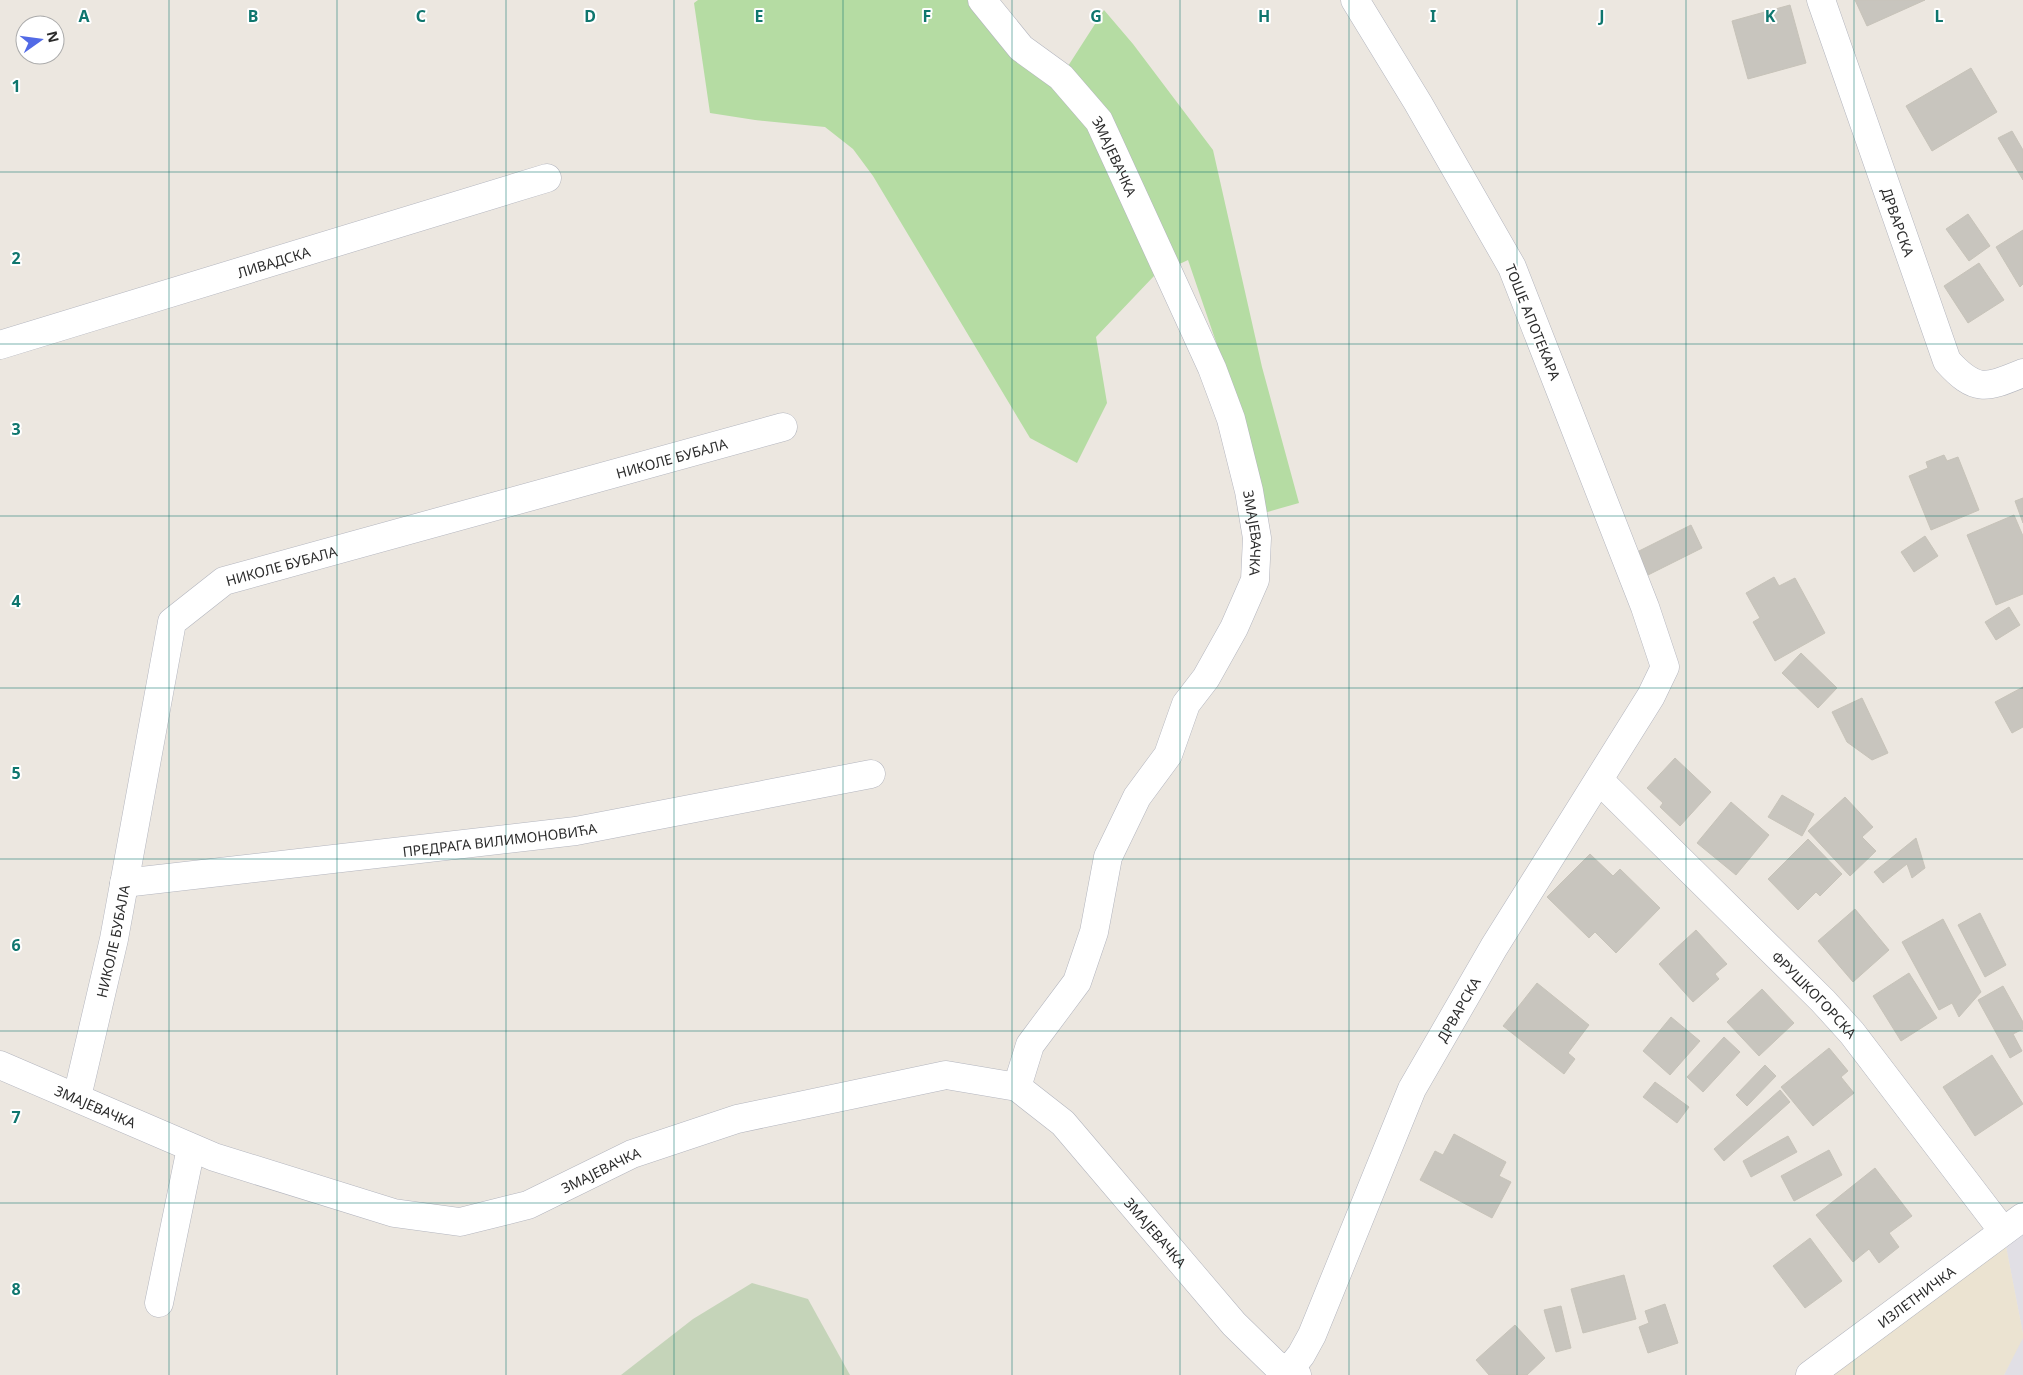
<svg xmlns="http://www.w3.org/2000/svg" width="2023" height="1375" font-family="'Noto Sans',sans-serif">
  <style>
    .industrial { fill: #e1dfe5 }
    .education { fill: #ebe3d1 }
    .green { fill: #b5dca3 }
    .cemetery { fill: #c5d4b9 }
    .building { fill: #c8c5be; stroke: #c7c3b9 }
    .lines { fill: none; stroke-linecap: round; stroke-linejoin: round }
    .minor-casing { stroke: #b3b5be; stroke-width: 29 }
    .minor { stroke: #fff; stroke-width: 28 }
    .grid { fill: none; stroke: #0f766e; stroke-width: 1; stroke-opacity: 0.55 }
    .labels { text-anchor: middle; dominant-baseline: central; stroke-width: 4; stroke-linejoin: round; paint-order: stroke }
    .street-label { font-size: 14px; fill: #2c2c2c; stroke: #fff }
    .grid-label { font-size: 16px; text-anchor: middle; font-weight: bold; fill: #0f766e; stroke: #fff; stroke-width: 4; stroke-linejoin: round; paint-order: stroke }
  </style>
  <rect width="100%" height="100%" fill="#ece7e0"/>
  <!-- industrial -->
  <path class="industrial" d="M2023 1217V1334L2003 1231Z
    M2023 1336V1375H2004Z"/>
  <!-- education -->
  <path class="education" d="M2003 1231 2023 1334V1338L2004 1375H1810Z"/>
  <!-- green -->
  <path class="green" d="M698 0H982L1061 77 1104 10 1133 44 1213 150 1262 367 1299 503 1253 516V450L1188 260 1154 276 1096 337 1107 403 1077 463 1030 438 873 176 853 149 825 127 755 120 710 113 694 3Z"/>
  <!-- cemetery -->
  <path class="cemetery" d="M752 1283 808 1299 850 1375H621L693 1319Z"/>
  <!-- building -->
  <path class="building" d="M1855 0H1925L1867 26Z
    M1790 5 1806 63 1748 79 1732 21Z
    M1971 68 1997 112 1932 151 1906 106Z
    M2012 131 2023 150V180L1998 138Z
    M1968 214 1990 246 1969 261 1946 229Z
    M2023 230V284L2020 287 1996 247Z
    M1979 263 2004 300 1968 323 1944 286Z
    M1944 455 1947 461 1958 457 1979 510 1931 530 1909 476 1928 468 1926 462Z
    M2023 498V523L2015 501Z
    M2014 515 2023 536V594L1996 605 1967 535Z
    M1691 525 1702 548 1648 575 1637 552Z
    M1925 536 1938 556 1914 572 1901 552Z
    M1774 577 1779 586 1795 578 1825 633 1775 661 1753 622 1760 618 1746 593Z
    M2009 607 2020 625 1996 640 1985 622Z
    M1801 653 1837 688 1818 708 1782 673Z
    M2023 687V727L2012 733 1995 702Z
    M1862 698 1888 753 1872 760 1847 742 1832 712Z
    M1675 758 1711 792 1680 826 1660 807 1663 803 1647 788Z
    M1782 795 1814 814 1802 836 1768 817Z
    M1845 797 1873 827 1862 837 1876 851 1850 876 1808 831Z
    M1731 802 1769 835 1736 875 1697 843Z
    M1916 838 1925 868 1912 878 1907 864 1883 883 1874 872Z
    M1808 839 1842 874 1820 896 1816 892 1798 910 1768 879Z
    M1590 854 1613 876 1620 869 1660 908 1616 953 1595 932 1589 938 1547 897Z
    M1855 909 1889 950 1853 982 1818 941Z
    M1980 913 2006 965 1985 977 1958 925Z
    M1943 919 1981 992 1959 1017 1952 1003 1939 1010 1902 942Z
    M1696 930 1727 964 1715 974 1719 979 1693 1002 1659 964Z
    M1909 973 1937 1018 1901 1041 1873 996Z
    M1537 983 1589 1025 1568 1053 1575 1059 1564 1074 1503 1026Z
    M2003 986 2023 1022V1029L2013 1034 2022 1051 2010 1058 1978 1000Z
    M1762 989 1794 1023 1759 1056 1727 1022Z
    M1671 1017 1700 1041 1670 1075 1643 1051Z
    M1724 1037 1740 1052 1703 1092 1687 1077Z
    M1829 1048 1848 1071 1841 1077 1854 1093 1813 1126 1781 1087Z
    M1992 1055 2023 1104 1975 1136 1943 1087Z
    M1765 1065 1776 1076 1747 1106 1736 1095Z
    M1655 1082 1689 1107 1677 1123 1643 1097Z
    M1780 1090 1790 1102 1724 1161 1714 1149Z
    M1454 1134 1506 1162 1499 1176 1511 1182 1492 1218 1420 1180 1435 1151 1443 1155Z
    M1788 1136 1797 1152 1751 1177 1743 1161Z
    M1829 1150 1842 1175 1794 1201 1781 1176Z
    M1875 1168 1912 1216 1889 1233 1899 1247 1879 1263 1869 1249 1853 1262 1816 1215Z
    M1810 1238 1842 1281 1805 1308 1773 1266Z
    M1624 1275 1636 1319 1583 1333 1571 1289Z
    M1665 1304 1678 1343 1648 1353 1639 1327 1649 1323 1645 1311Z
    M1561 1306 1571 1348 1556 1352 1544 1310Z
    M1515 1325 1545 1358 1527 1375H1489L1476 1360Z"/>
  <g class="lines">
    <defs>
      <g id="minor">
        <path id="s1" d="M982 0 1021 48 1061 77 1099 121 1212 368 1231 419 1249 491 1257 538 1255 580 1234 628 1206 678 1186 704 1168 755 1137 797 1108 857 1094 932 1077 982 1030 1045 1017 1087"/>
        <path id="s2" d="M1821 0 1947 361C1976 393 1986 388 2023 373"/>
        <path id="s3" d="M0 345 547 178"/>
        <path id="s4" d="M1599 780 1823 1001 1852 1033 2003 1231"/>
        <path id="s5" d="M124 883 576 831 871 774"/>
        <path id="s6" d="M0 1065 214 1157 394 1213 460 1222 528 1205 632 1154 737 1119 946 1075 1017 1087 1063 1123 1234 1324 1275 1364 1297 1375"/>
        <path id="s7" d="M77 1097 114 939 172 622 224 581 783 427"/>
        <path d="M159 1303 191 1148"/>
        <path id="s8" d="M1288 1371 1301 1355 1312 1335 1412 1089 1494 947 1651 696 1665 667 1645 607 1512 267 1418 103 1355 0"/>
        <path id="s9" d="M1810 1375 2023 1217"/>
      </g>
    </defs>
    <!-- minor casing -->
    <use href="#minor" class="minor-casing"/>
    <!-- minor -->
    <use href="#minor" class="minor"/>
  </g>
  <!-- grid -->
  <path class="grid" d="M169 0V1375M337 0V1375M506 0V1375M674 0V1375M843 0V1375M1012 0V1375M1180 0V1375M1349 0V1375M1517 0V1375M1686 0V1375M1854 0V1375M0 172H2023M0 344H2023M0 516H2023M0 688H2023M0 859H2023M0 1031H2023M0 1203H2023"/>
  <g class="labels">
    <!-- street labels -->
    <g class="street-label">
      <text stroke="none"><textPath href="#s1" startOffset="208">ЗМАЈЕВАЧКА</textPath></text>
      <text stroke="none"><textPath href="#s2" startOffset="235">ДРВАРСКА</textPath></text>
      <text stroke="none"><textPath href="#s3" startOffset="286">ЛИВАДСКА</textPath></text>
      <text transform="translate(1533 322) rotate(68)">ТОШЕ АПОТЕКАРА</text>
      <text stroke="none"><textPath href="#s7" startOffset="1015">НИКОЛЕ БУБАЛА</textPath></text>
      <text stroke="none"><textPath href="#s1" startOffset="612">ЗМАЈЕВАЧКА</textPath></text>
      <text stroke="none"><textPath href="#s7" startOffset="610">НИКОЛЕ БУБАЛА</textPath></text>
      <text stroke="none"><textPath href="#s5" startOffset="378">ПРЕДРАГА ВИЛИМОНОВИЋА</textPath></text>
      <text stroke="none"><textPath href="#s7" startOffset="160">НИКОЛЕ БУБАЛА</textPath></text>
      <text stroke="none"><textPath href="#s4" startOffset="304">ФРУШКОГОРСКА</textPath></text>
      <text stroke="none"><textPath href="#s8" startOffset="401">ДРВАРСКА</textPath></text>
      <text stroke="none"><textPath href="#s6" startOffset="104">ЗМАЈЕВАЧКА</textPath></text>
      <text stroke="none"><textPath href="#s6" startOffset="639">ЗМАЈЕВАЧКА</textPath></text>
      <text stroke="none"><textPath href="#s6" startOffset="1272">ЗМАЈЕВАЧКА</textPath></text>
      <text stroke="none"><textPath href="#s9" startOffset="132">ИЗЛЕТНИЧКА</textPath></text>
    </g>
  </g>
  <g class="grid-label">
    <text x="84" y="22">A</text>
    <text x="253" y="22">B</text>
    <text x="421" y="22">C</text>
    <text x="590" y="22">D</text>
    <text x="759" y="22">E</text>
    <text x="927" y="22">F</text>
    <text x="1096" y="22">G</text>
    <text x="1264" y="22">H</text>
    <text x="1433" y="22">I</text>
    <text x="1602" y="22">J</text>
    <text x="1770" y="22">K</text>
    <text x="1939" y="22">L</text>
    <text x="16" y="92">1</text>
    <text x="16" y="264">2</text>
    <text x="16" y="435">3</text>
    <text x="16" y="607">4</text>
    <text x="16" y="779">5</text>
    <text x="16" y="951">6</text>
    <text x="16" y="1123">7</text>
    <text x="16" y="1295">8</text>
  </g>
  <!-- north arrow -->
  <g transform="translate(40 40) rotate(76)"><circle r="24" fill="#ffffff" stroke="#ababab"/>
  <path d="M0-4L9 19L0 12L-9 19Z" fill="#526ae6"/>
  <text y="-8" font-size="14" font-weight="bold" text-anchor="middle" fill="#2c2c2c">N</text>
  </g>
</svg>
